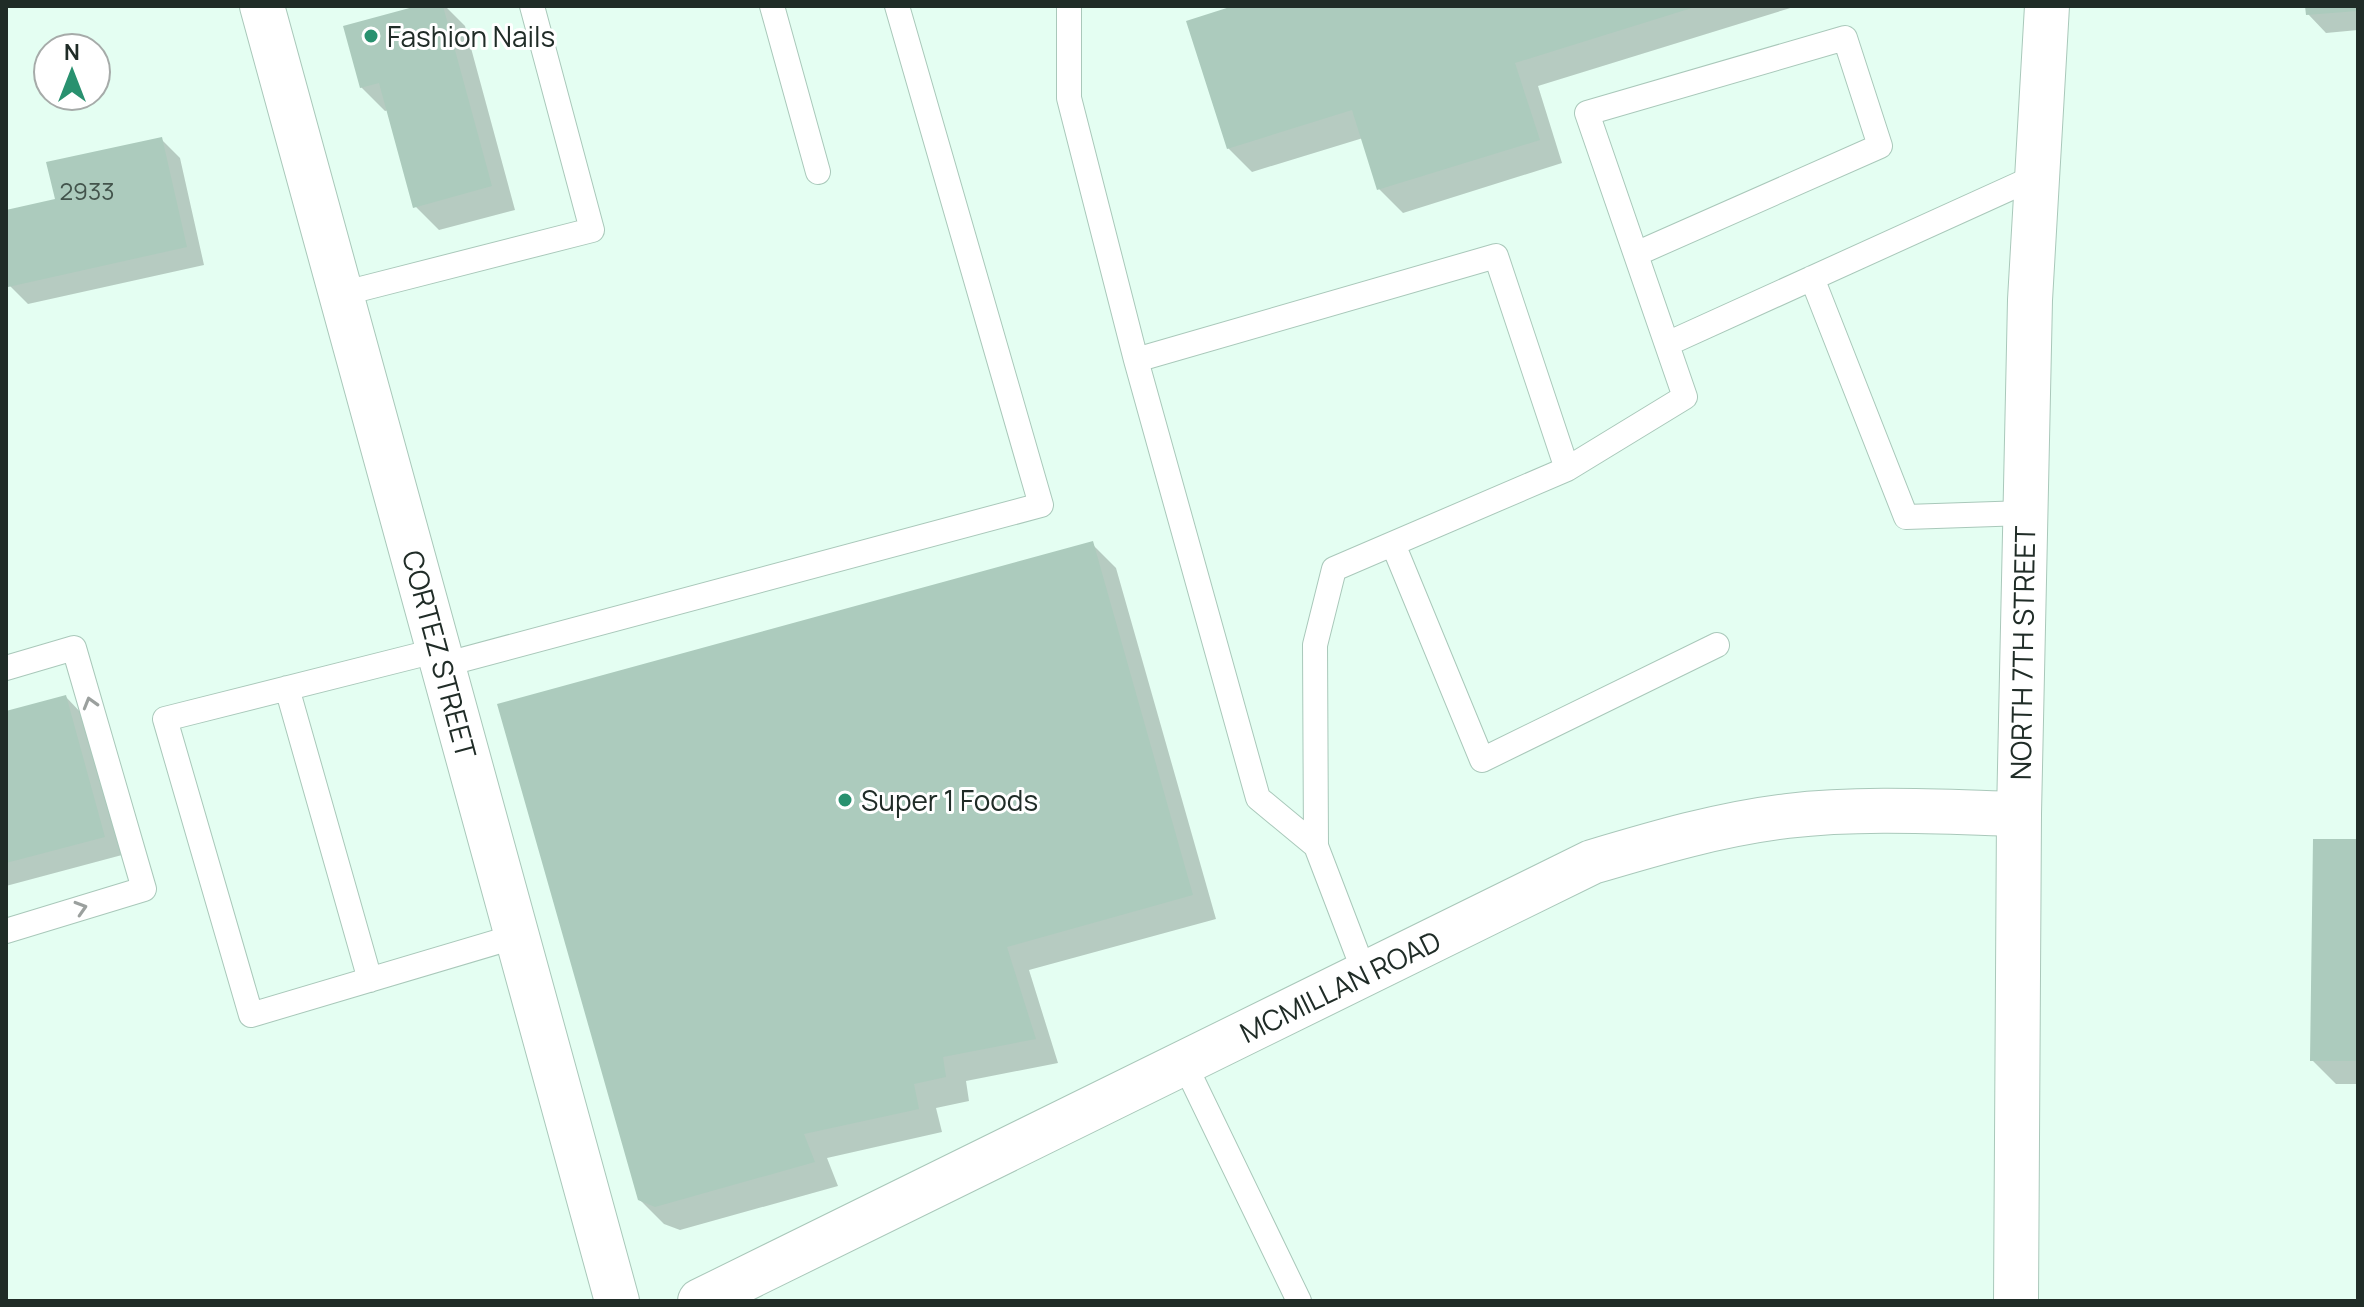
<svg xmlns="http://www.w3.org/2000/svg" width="2364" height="1307" font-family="Manrope,sans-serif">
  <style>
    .shadow { fill: #0003 }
    .building { fill: #accbbd }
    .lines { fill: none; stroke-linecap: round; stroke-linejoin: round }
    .lane-casing { stroke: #a9c8ba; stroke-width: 26 }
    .street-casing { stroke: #a9c8ba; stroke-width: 46 }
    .secondary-casing { stroke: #a9c8ba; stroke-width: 46 }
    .primary-casing { stroke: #a9c8ba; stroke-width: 46 }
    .lane { stroke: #fff; stroke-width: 24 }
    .street { stroke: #fff; stroke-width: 44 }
    .secondary { stroke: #fff; stroke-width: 44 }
    .primary { stroke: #fff; stroke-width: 44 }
    .oneway { stroke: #9ba09e }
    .poi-dot { fill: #29916f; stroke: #fff; stroke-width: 3 }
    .labels { text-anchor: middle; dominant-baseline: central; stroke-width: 6; stroke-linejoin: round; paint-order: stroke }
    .number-label { font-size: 24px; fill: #43544c }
    .poi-label { font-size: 28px; fill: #202c27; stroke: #fff; text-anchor: start }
    .street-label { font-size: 28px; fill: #202c27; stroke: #fff }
  </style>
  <rect width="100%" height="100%" fill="#e4fef2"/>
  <!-- shadow -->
  <path class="shadow" d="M425 6H445L465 26 515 210 439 230 415 206 389 110 385 111 361 87Z
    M1240 6H1797L1538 86 1562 163 1403 213 1379 189 1363 138 1252 172 1228 148Z
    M2307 6H2358V30L2326 33 2308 14Z
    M161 139 180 158 204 265 28 304 10 286 6 269V212L57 200Z
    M1092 544 1116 568 1216 919 1029 970 1058 1063 966 1081 969 1101 936 1108 942 1132 827 1158 838 1186 680 1230 664 1224 639 1199Z
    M66 697 84 716 122 855 6 886V713Z
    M2358 841V1084H2336L2312 1060Z"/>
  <!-- building -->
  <path class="building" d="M417 6H443L492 186 413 208 379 83 360 88 343 26Z
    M1233 6H1695V7L1515 63 1540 140 1377 190 1352 110 1227 149 1186 21Z
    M2305 6H2358V11L2306 15Z
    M162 137 187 247 8 287 6 210 55 199 46 162Z
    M1093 541 1193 895 1007 947 1036 1039 943 1057 946 1077 914 1084 919 1109 804 1134 815 1162 655 1207 638 1200 497 704Z
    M66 695 105 837 6 863V711Z
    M2313 839H2358V1061H2310Z"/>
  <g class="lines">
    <defs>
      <path id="lane" d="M772 6 818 172
        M1069 6V98L1136 360 1258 798 1316 846 1365 974
        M1812 278 1906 517 2025 513
        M341 294 592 230 532 6
        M1667 344 2037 176
        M1136 360 1496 256 1567 469 1334 569 1315 645 1316 846
        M1567 469 1685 397 1587 113 1845 38 1880 146 1636 254
        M1393 544 1482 760 1717 645
        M439 650 165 719 251 1015 517 936
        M443 665 1041 505 897 6
        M6 668 74 648 144 889 6 931
        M287 688 370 980
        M1184 1063 1299 1301"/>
      <path id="street" d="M262 6 617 1301"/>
      <path id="secondary" d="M700 1301 1592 862C1656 843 1720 824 1787 816 1864 807 1943 812 2019 814"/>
      <path id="primary" d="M2016 1301 2019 814 2030 300 2047 6"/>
    </defs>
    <!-- lane casing -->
    <use href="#lane" class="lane-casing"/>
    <!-- street casing -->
    <use href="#street" class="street-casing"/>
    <!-- secondary casing -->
    <use href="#secondary" class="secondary-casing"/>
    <!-- primary casing -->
    <use href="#primary" class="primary-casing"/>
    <!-- lane -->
    <use href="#lane" class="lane"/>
    <!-- street -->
    <use href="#street" class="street"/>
    <!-- secondary -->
    <use href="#secondary" class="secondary"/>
    <!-- primary -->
    <use href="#primary" class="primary"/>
  </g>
  <!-- one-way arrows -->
  <defs><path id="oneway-chevron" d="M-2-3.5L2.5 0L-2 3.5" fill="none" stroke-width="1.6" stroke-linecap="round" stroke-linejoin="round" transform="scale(2)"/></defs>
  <g class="oneway">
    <use href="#oneway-chevron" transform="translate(90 703) rotate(-106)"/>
    <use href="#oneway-chevron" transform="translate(81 908) rotate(-17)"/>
  </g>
  <!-- markers -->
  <g class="poi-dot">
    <circle cx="371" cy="36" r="8"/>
    <circle cx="845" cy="800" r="8"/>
  </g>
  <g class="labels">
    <!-- number labels -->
    <g class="number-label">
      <text x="87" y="190">2933</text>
    </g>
    <!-- poi labels -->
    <g class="poi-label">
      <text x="387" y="36">Fashion Nails</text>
      <text x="861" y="800">Super 1 Foods</text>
    </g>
    <!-- street labels -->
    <g class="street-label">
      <text transform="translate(2022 653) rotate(-89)">NORTH 7TH STREET</text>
      <text transform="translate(440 654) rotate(75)">CORTEZ STREET</text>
      <text transform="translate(1340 986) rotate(-26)">MCMILLAN ROAD</text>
    </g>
  </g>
  <!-- border -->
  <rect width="2364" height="1307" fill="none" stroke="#202c27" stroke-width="16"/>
  <!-- north arrow -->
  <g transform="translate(72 72)"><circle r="38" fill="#ffffff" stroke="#a6aba9" stroke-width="2"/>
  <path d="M0-6L14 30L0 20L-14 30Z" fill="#29916f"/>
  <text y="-12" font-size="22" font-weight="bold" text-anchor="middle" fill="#202c27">N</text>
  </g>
</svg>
